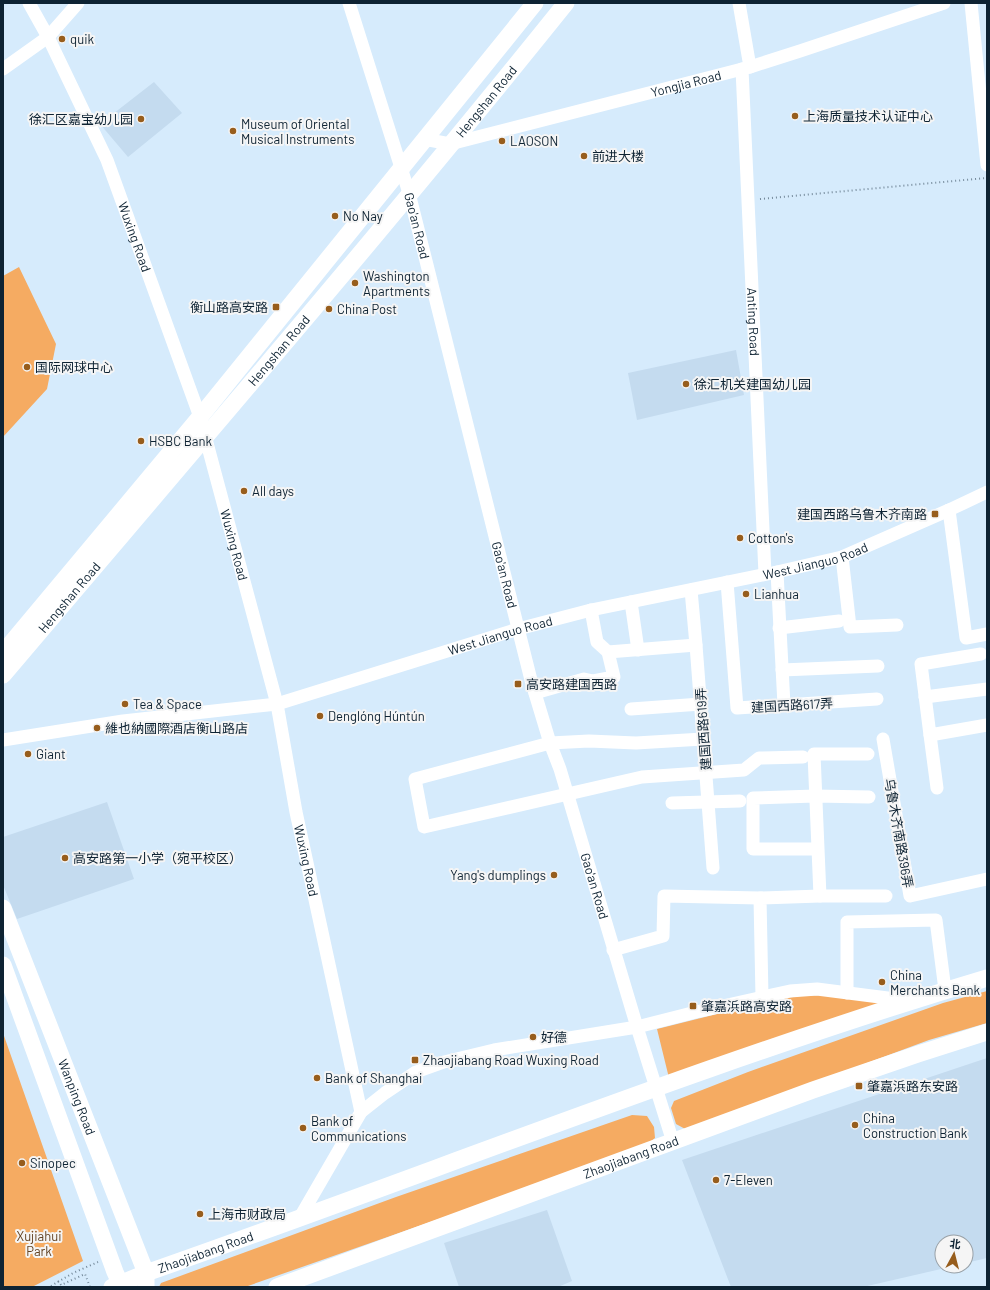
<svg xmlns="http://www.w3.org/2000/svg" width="990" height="1290" font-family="Barlow,'Noto Sans SC',sans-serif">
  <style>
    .built { fill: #c4dbef }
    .green { fill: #f5ab62 }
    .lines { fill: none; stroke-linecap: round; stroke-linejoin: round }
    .path { stroke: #758a9b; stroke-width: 2; stroke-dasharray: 1 3; stroke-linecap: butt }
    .minor { stroke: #fff; stroke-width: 13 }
    .major { stroke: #fff; stroke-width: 17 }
    .poi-dot { fill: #975d1c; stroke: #f5f5f5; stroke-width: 1.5 }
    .labels { text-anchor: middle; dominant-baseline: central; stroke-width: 4; stroke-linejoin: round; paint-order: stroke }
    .poi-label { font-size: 13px; fill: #0e2333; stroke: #f5f5f5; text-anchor: start }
    .street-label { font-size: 13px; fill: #0e2333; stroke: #f5f5f5 }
    .park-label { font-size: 13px; fill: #634222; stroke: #f5f5f5 }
  </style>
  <rect width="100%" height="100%" fill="#d6ebfc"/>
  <!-- built -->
  <path class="built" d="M154 82 182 113 128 157 100 124Z
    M736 350 744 395 637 420 628 373Z
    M107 802 134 879 17 919 3 885V837Z
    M987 1058V1258L966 1263V1242H942V1266H954L863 1287H731L682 1160Z
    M547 1210 572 1281 558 1287H459L444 1243Z"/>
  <!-- green -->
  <path class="green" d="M19 267 56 344 47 389 3 437V276Z
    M987 991V1023L929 1040 687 1130 676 1124 671 1108 674 1101 748 1072 943 1003Z
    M827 995 886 1004 669 1078 657 1029 769 1001 799 996Z
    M3 1033 83 1261 32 1287H3Z
    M632 1115 647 1116 654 1127 655 1138 644 1147 245 1287H159L161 1283 396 1197Z"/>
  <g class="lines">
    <!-- path -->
    <path class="path" d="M760 199 986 178
      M58 1281 61 1285 85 1274 90 1287
      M51 1286 73 1273 98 1262"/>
    <!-- minor -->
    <g class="minor">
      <path id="s1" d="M29 3 48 37 107 160 200 417 277 704 296 812 361 1112"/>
      <path id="s2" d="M349 3 409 193 531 680 550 743 560 769 637 1027 673 1142"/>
      <path d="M739 3 750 67"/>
      <path d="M971 3 987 165"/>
      <path d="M3 69 48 37 78 3"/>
      <path id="s3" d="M742 69 765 574"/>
      <path id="s4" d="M424 139 450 144 750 67 800 51 944 3"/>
      <path d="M949 510 966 638 987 634"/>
      <path d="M842 557 850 627 897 625"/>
      <path d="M777 572 784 705"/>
      <path d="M727 582 737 708 877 699"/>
      <path d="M691 590 696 645 713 868"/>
      <path d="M631 602 638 650"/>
      <path d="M779 628 839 621"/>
      <path d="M608 652 696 645"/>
      <path d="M981 654 921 664 930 735 987 725"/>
      <path d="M782 670 878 666"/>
      <path d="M535 693 584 679 593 681 614 677 608 652 597 642 591 610"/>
      <path d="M925 697 987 689"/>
      <path d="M631 709 701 704"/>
      <path d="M930 735 937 788"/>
      <path d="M703 739 636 743 589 741 550 743 415 779 424 827 642 777 744 770 759 758 803 757"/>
      <path d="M883 739 910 896 987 879"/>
      <path id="s5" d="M3 740 123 721 277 704 518 629 591 610 777 572 842 557 949 510 987 492"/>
      <path d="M672 803 740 801"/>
      <path d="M817 849H753V798L815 796 869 797"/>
      <path d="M820 896H886"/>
      <path d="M613 950 663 936 664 896 760 898"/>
      <path d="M847 993V922L936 920 945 990"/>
      <path d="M762 997 760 898 820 896 814 754H868"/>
      <path d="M299 1219 361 1112 385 1093 416 1072 444 1062 494 1050 637 1027 696 1012 790 991 817 989 911 1001"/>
    </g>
    <!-- major -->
    <g class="major">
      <path d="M3 653 200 417 535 3"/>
      <path id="s6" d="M3 675C192 452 383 231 566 3"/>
      <path id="s7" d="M3 908 146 1273V1287"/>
      <path d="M3 965 115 1272 122 1287"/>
      <path id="s8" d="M112 1287 146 1273C427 1175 703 1063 987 978"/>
      <path id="s9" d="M277 1287 813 1090 918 1054 987 1032"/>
    </g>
  </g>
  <!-- markers -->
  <g class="poi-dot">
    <circle cx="62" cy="39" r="4"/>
    <circle cx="795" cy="116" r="4"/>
    <circle cx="141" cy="119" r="4"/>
    <circle cx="233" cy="131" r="4"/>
    <circle cx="502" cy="141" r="4"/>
    <circle cx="584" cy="156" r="4"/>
    <circle cx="335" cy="216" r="4"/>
    <circle cx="355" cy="283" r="4"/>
    <rect x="272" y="303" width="8" height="8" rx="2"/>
    <circle cx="329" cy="309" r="4"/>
    <circle cx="27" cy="367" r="4"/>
    <circle cx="686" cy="384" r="4"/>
    <circle cx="141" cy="441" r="4"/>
    <circle cx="244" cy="491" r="4"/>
    <rect x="931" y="510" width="8" height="8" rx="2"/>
    <circle cx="740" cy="538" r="4"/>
    <circle cx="746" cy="594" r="4"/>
    <rect x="514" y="680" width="8" height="8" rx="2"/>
    <circle cx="125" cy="704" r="4"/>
    <circle cx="320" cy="716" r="4"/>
    <circle cx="97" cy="728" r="4"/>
    <circle cx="28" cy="754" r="4"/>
    <circle cx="65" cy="858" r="4"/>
    <circle cx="554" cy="875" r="4"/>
    <circle cx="882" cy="982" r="4"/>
    <rect x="689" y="1002" width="8" height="8" rx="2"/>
    <circle cx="533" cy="1037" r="4"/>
    <rect x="411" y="1056" width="8" height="8" rx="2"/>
    <circle cx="317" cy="1078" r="4"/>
    <rect x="855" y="1082" width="8" height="8" rx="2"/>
    <circle cx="855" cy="1125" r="4"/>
    <circle cx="303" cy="1128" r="4"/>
    <circle cx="22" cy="1163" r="4"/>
    <circle cx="716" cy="1180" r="4"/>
    <circle cx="200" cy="1214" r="4"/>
  </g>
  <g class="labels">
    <!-- poi labels -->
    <g class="poi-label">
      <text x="70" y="39">quik</text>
      <text x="803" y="116">上海质量技术认证中心</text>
      <text x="133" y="119" text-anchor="end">徐汇区嘉宝幼儿园</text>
      <text x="241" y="124">Museum of Oriental<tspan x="241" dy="15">Musical Instruments</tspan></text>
      <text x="510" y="141">LAOSON</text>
      <text x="592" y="156">前进大楼</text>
      <text x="343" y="216">No Nay</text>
      <text x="363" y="276">Washington<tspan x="363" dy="15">Apartments</tspan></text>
      <text x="268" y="307" text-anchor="end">衡山路高安路</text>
      <text x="337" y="309">China Post</text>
      <text x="35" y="367">国际网球中心</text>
      <text x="694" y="384">徐汇机关建国幼儿园</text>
      <text x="149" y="441">HSBC Bank</text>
      <text x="252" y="491">All days</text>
      <text x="927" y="514" text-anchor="end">建国西路乌鲁木齐南路</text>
      <text x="748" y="538">Cotton's</text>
      <text x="754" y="594">Lianhua</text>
      <text x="526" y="684">高安路建国西路</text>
      <text x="133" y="704">Tea &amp; Space</text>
      <text x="328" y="716">Denglóng Húntún</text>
      <text x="105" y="728">維也納國際酒店衡山路店</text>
      <text x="36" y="754">Giant</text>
      <text x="73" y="858">高安路第一小学（宛平校区）</text>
      <text x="546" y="875" text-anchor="end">Yang's dumplings</text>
      <text x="890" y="975">China<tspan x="890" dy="15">Merchants Bank</tspan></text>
      <text x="701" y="1006">肇嘉浜路高安路</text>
      <text x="541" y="1037">好德</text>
      <text x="423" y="1060">Zhaojiabang Road Wuxing Road</text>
      <text x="325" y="1078">Bank of Shanghai</text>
      <text x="867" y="1086">肇嘉浜路东安路</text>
      <text x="863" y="1118">China<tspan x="863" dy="15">Construction Bank</tspan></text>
      <text x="311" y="1121">Bank of<tspan x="311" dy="15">Communications</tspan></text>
      <text x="30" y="1163">Sinopec</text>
      <text x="724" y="1180">7-Eleven</text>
      <text x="208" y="1214">上海市财政局</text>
    </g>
    <!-- street labels -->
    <g class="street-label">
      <text stroke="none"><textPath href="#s4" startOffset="270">Yongjia Road</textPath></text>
      <text stroke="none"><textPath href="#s6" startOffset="750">Hengshan Road</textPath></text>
      <text stroke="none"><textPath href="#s2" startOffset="233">Gao'an Road</textPath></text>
      <text stroke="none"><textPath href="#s1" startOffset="257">Wuxing Road</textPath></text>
      <text stroke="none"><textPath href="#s3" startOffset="253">Anting Road</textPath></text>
      <text stroke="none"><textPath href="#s6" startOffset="426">Hengshan Road</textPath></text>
      <text stroke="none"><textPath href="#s1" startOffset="581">Wuxing Road</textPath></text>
      <text stroke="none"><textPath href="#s5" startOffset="834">West Jianguo Road</textPath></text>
      <text stroke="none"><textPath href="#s2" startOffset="593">Gao'an Road</textPath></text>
      <text stroke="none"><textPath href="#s6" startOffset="102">Hengshan Road</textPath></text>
      <text stroke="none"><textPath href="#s5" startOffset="510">West Jianguo Road</textPath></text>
      <text transform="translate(792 705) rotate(-3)">建国西路617弄</text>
      <text transform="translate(703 729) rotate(-94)">建国西路619弄</text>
      <text transform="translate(899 833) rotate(80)">乌鲁木齐南路396弄</text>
      <text stroke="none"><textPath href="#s1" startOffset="905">Wuxing Road</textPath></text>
      <text stroke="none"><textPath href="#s2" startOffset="917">Gao'an Road</textPath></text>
      <text stroke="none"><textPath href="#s7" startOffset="203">Wanping Road</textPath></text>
      <text stroke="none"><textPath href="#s9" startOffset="377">Zhaojiabang Road</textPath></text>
      <text stroke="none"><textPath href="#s8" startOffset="100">Zhaojiabang Road</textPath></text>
    </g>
    <!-- park labels -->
    <g class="park-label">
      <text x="39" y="1236">Xujiahui<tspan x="39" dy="15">Park</tspan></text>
    </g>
  </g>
  <!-- border -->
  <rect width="990" height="1290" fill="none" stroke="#0e2333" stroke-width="8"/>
  <!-- north arrow -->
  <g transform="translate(954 1254) rotate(7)"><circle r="19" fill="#f5f5f5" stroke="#99a1a7"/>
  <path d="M0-3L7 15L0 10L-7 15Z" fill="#975d1c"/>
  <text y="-6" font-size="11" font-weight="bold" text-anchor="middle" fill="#0e2333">北</text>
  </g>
</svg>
